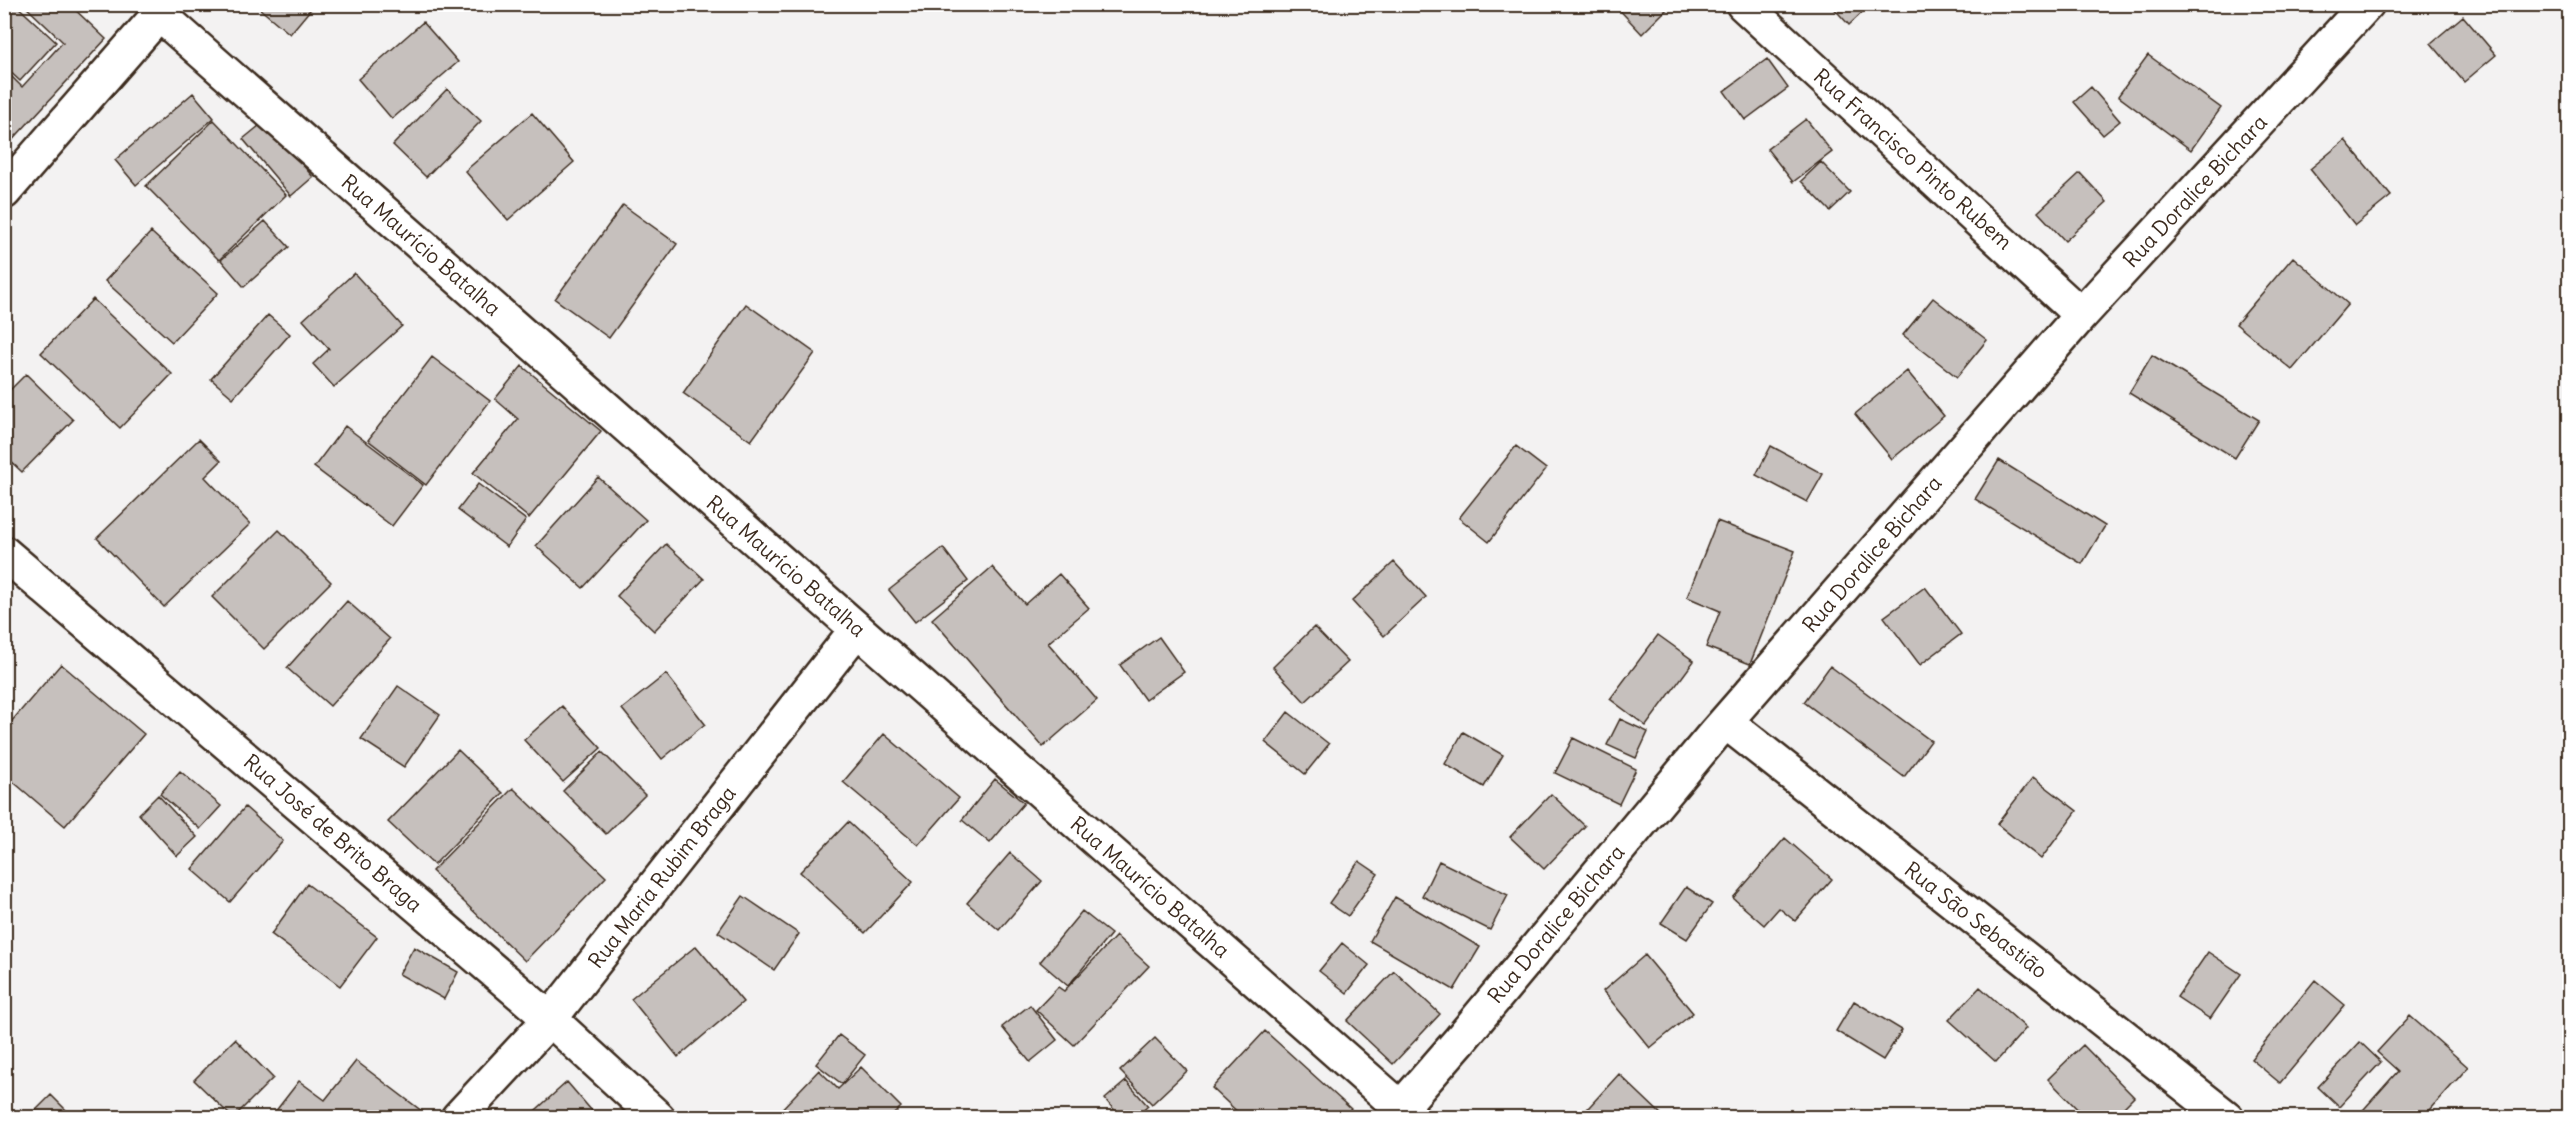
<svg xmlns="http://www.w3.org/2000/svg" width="2574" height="1122" font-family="Delius,sans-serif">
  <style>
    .building { fill: #c6c0bd; stroke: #3b2a1e; stroke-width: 1.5 }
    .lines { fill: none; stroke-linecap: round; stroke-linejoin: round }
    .minor-casing { stroke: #3b2a1e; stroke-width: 38 }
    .tertiary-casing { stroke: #3b2a1e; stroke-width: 38 }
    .minor { stroke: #fff; stroke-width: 33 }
    .tertiary { stroke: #fff; stroke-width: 33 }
    .labels { text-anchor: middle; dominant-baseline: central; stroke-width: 6; stroke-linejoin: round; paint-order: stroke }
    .street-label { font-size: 21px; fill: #3b2a1e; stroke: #fff }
  </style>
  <rect width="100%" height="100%" fill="#f3f2f2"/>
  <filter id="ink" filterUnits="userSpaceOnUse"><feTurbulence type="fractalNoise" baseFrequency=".0167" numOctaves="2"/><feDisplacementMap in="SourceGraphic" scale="12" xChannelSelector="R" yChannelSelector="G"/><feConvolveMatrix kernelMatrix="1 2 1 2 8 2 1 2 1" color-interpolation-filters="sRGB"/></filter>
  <g filter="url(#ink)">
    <!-- building -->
    <path class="building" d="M4 4H15L56 42 20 81 4 66Z
      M23 4H69L106 39 4 149V77L8 73 22 87 63 42Z
      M264 4H315L290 34 260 9Z
      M1614 4H1672L1642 34Z
      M1830 4H1871L1849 25Z
      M2463 16 2496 55 2464 82 2431 43Z
      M423 22 458 62 392 119 358 79Z
      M2148 55 2221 108 2191 150 2118 96Z
      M1767 59 1788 88 1745 120 1724 91Z
      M2091 87 2120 121 2103 135 2074 102Z
      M447 89 481 121 426 177 393 145Z
      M193 93 214 118 136 185 115 160Z
      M532 113 574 162 508 220 465 171Z
      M1806 119 1832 152 1793 182 1767 149Z
      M214 120 286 195 219 260 146 186Z
      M265 121 313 177 291 196 243 139Z
      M2345 140 2391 196 2355 225 2310 169Z
      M1821 162 1850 192 1830 211 1801 181Z
      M2080 173 2107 202 2065 241 2038 212Z
      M623 205 677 244 609 338 555 299Z
      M265 221 289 247 244 287 221 260Z
      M151 232 218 293 172 342 105 281Z
      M2293 257 2348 304 2292 370 2236 324Z
      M354 273 402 326 334 387 313 364 329 349 303 320Z
      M1933 298 1987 340 1957 377 1903 335Z
      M93 299 172 374 120 428 41 353Z
      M746 304 815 353 751 441 683 393Z
      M268 315 290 334 233 398 211 379Z
      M2152 355 2259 420 2235 458 2129 393Z
      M432 357 490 401 426 485 368 440Z
      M522 366 601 431 529 518 473 473 518 419 495 399Z
      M1907 371 1944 416 1892 459 1855 414Z
      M26 374 73 420 22 472 4 455V396Z
      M345 426 423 485 392 526 314 467Z
      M199 439 221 461 205 477 250 524 164 607 97 538Z
      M1516 446 1546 469 1489 542 1459 518Z
      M1771 446 1823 474 1807 502 1756 475Z
      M1999 460 2105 526 2082 564 1975 499Z
      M598 477 646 520 583 588 536 546Z
      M478 484 526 520 507 547 458 510Z
      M1717 521 1795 551 1750 664 1706 647 1720 611 1687 597Z
      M279 530 331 582 264 649 212 597Z
      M666 544 704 579 654 631 617 596Z
      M943 548 968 581 915 622 889 590Z
      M1394 562 1426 597 1384 636 1352 601Z
      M992 567 1025 604 1059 574 1089 608 1048 643 1097 700 1043 747 932 619Z
      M1925 587 1961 634 1920 665 1884 617Z
      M347 601 390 639 330 706 287 668Z
      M1314 627 1348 662 1305 702 1273 667Z
      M1658 635 1694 661 1646 726 1610 699Z
      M1159 637 1184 672 1145 700 1120 665Z
      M61 664 144 734 65 826 4 774V730Z
      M1830 666 1931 741 1904 777 1804 702Z
      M666 674 705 724 662 759 622 709Z
      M398 686 440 715 404 767 361 739Z
      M562 706 601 748 563 782 524 740Z
      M1288 712 1329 744 1305 774 1265 742Z
      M1620 719 1648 732 1636 758 1607 745Z
      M1463 732 1503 755 1484 787 1445 764Z
      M884 734 959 798 918 845 843 782Z
      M1573 738 1636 769 1619 804 1555 773Z
      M458 750 503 793 434 865 388 822Z
      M602 752 645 795 606 834 563 791Z
      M180 771 221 806 200 829 160 794Z
      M2033 777 2077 811 2041 859 1997 824Z
      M995 779 1024 803 990 843 962 820Z
      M513 788 606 877 525 961 432 871Z
      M1551 794 1585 826 1544 869 1510 837Z
      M158 795 197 837 177 856 139 814Z
      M245 807 283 841 230 902 192 869Z
      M848 822 913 882 865 933 800 872Z
      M1785 838 1832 879 1795 921 1779 908 1764 925 1733 898Z
      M1010 853 1042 881 999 930 967 903Z
      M1359 861 1378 874 1348 916 1329 903Z
      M1439 861 1508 895 1490 930 1422 896Z
      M307 884 377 937 340 986 271 934Z
      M1686 887 1712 904 1687 939 1661 923Z
      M743 896 799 934 774 970 718 932Z
      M1395 897 1480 947 1454 990 1370 941Z
      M1082 911 1111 934 1068 986 1040 962Z
      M1116 936 1149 966 1074 1045 1036 1010 1058 987 1064 991Z
      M1342 943 1369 965 1347 993 1319 971Z
      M696 946 743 1002 678 1057 631 999Z
      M414 947 458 972 444 999 399 974Z
      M2208 952 2241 974 2210 1019 2177 997Z
      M1645 955 1693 1013 1650 1048 1603 991Z
      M1394 971 1440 1014 1393 1064 1347 1021Z
      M2315 980 2345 1005 2280 1083 2251 1059Z
      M1980 987 2026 1028 1996 1062 1949 1020Z
      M1854 1001 1902 1030 1883 1060 1836 1031Z
      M1030 1005 1057 1040 1030 1062 1002 1027Z
      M2410 1016 2468 1067 2423 1118H2356L2398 1071 2377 1052Z
      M1265 1031 1351 1109 1343 1118H1244L1212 1088Z
      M839 1035 865 1055 842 1084 816 1064Z
      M1155 1038 1187 1071 1152 1104 1120 1071Z
      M235 1039 273 1078 233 1118 194 1080Z
      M2360 1042 2381 1062 2339 1107 2318 1087Z
      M2083 1045 2134 1097 2113 1118H2086L2048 1079Z
      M356 1061 423 1112 419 1118H282L275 1112 299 1081 325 1100Z
      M861 1067 901 1107 890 1118H773L819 1070 838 1089Z
      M1619 1074 1665 1118H1579Z
      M1126 1081 1148 1106 1135 1118H1121L1105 1099Z
      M567 1082 598 1118H527Z
      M51 1095 74 1118 30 1116Z"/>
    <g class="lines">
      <defs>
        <path id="minor" d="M1743 4 2081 315
          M160 15 1412 1118
          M4 553 550 1019 658 1118
          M1726 722 2227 1118
          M458 1118 550 1019 857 629
          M1392 1118 1460 1040 1712 737 2081 315 2367 4"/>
        <path id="tertiary" d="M4 192 168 4"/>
      </defs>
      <!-- minor casing -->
      <use href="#minor" class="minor-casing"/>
      <!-- tertiary casing -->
      <use href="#tertiary" class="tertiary-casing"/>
      <!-- minor -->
      <use href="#minor" class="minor"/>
      <!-- tertiary -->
      <use href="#tertiary" class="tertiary"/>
    </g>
  </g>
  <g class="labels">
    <!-- street labels -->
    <g class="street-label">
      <text transform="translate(1913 159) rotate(42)">Rua Francisco Pinto Rubem</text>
      <text transform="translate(2195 191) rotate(-47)">Rua Doralice Bichara</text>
      <text transform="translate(421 245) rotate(41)">Rua Maurício Batalha</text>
      <text transform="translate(1872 554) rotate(-49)">Rua Doralice Bichara</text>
      <text transform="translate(786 566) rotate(41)">Rua Maurício Batalha</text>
      <text transform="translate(333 833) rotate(41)">Rua José de Brito Braga</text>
      <text transform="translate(662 877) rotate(-52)">Rua Maria Rubim Braga</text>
      <text transform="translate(1150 887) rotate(41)">Rua Maurício Batalha</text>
      <text transform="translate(1976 920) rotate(38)">Rua São Sebastião</text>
      <text transform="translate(1556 924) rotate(-50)">Rua Doralice Bichara</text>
    </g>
  </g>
  <!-- margin -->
  <rect width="2574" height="1122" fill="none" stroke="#fff" stroke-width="24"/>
  <rect x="12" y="12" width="2550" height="1098" fill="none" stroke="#3b2a1e" stroke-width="2" filter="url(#ink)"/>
</svg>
